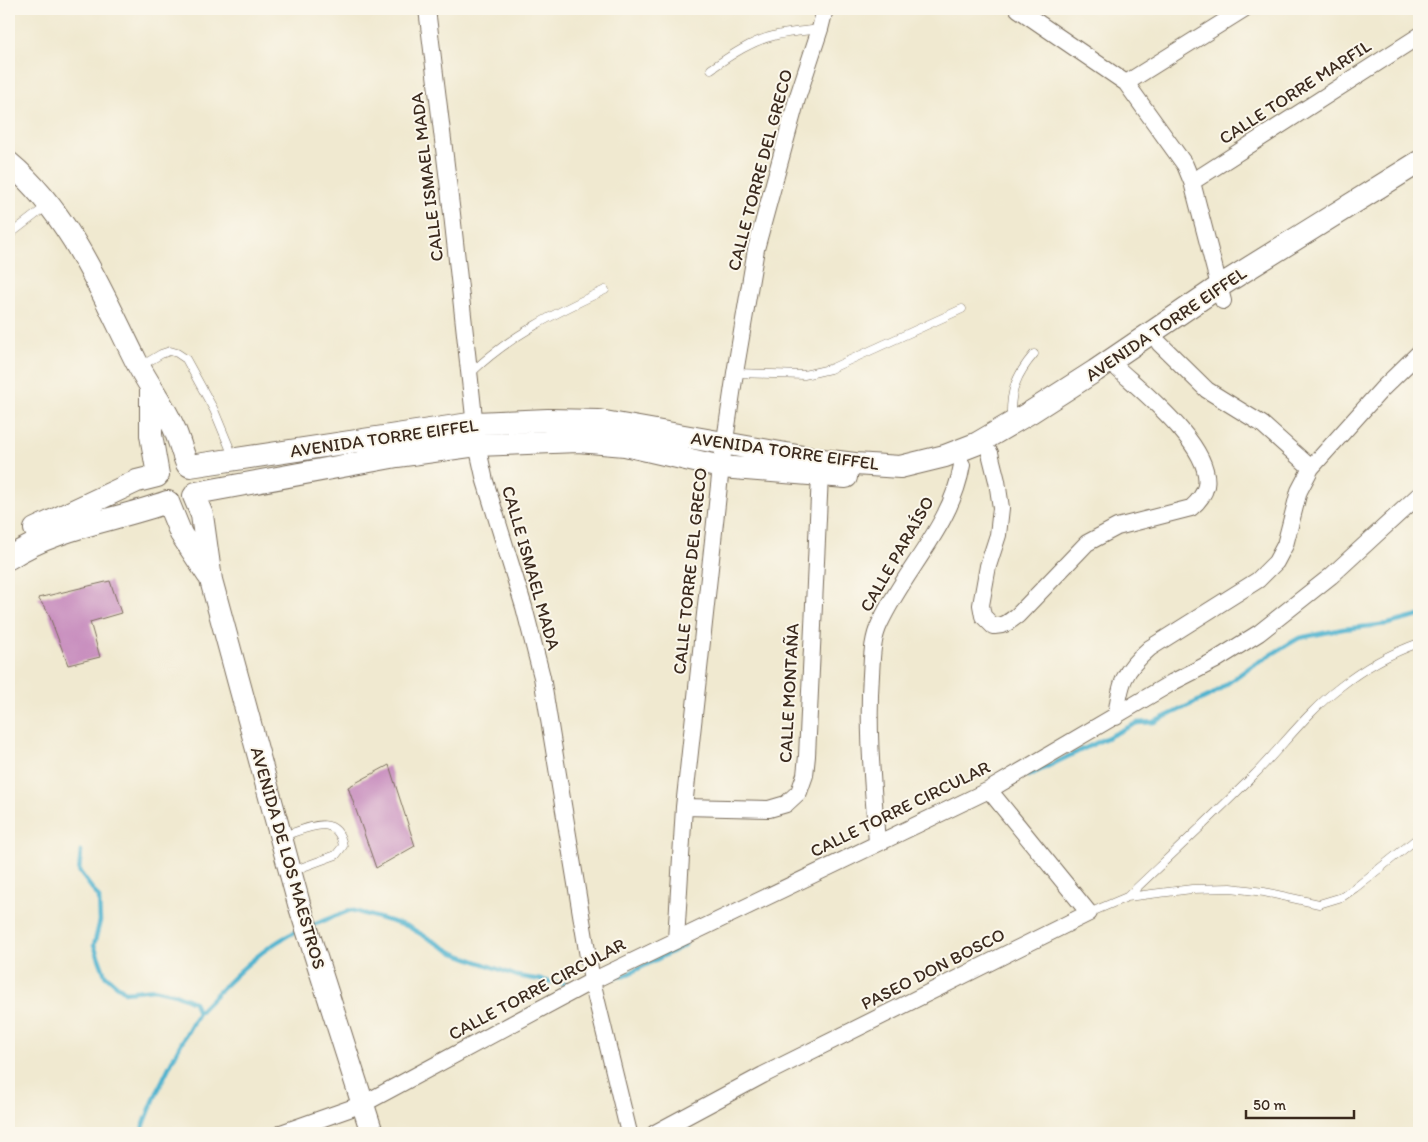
<svg xmlns="http://www.w3.org/2000/svg" width="1428" height="1142" font-family="Itim,sans-serif">
  <style>
    .lines { fill: none; stroke-linecap: round; stroke-linejoin: round }
    .stream { stroke: #50b3cf; stroke-width: 4.5 }
    .building { fill: #c990bf }
    .lane-casing { stroke: #7a6d5c; stroke-width: 9 }
    .street-casing { stroke: #7a6d5c; stroke-width: 18 }
    .secondary-casing { stroke: #7a6d5c; stroke-width: 24 }
    .lane { stroke: #fff; stroke-width: 8 }
    .street { stroke: #fff; stroke-width: 16 }
    .secondary { stroke: #fff; stroke-width: 22 }
    .labels { text-anchor: middle; dominant-baseline: central; stroke-width: 4; stroke-linejoin: round; paint-order: stroke }
    .street-label { font-size: 18px; fill: #3b2a1e; stroke: #fbf7ec }
  </style>
  <rect width="100%" height="100%" fill="#fbf7ec"/>
  <filter id="ink" filterUnits="userSpaceOnUse"><feTurbulence type="fractalNoise" baseFrequency=".02" numOctaves="2"/><feDisplacementMap in="SourceGraphic" scale="10" xChannelSelector="R" yChannelSelector="G"/><feConvolveMatrix kernelMatrix="1 2 1 2 8 2 1 2 1" color-interpolation-filters="sRGB"/></filter>
  <filter id="wash" filterUnits="userSpaceOnUse"><feTurbulence type="fractalNoise" baseFrequency=".0096" numOctaves="4" result="noise"/><feDisplacementMap in="SourceGraphic" scale="20" xChannelSelector="R" yChannelSelector="G"/><feGaussianBlur stdDeviation="1.12" result="paint"/><feColorMatrix in="noise" values="0 0 0 0 0 0 0 0 0 0 0 0 0 0 0 0 0 1.4 0 .05"/><feComposite in="paint" operator="in"/></filter>
  <g filter="url(#wash)">
    <rect width="100%" height="100%" fill="#f0e9d0"/>
    <g class="lines">
      <!-- stream -->
      <path class="stream" d="M1028 776 1137 723 1154 722 1213 694 1250 667 1299 638 1343 629 1388 624 1419 616
        M81 851 79 871 99 898 100 921 94 945 105 975 125 992 154 989 175 994 194 1002 198 1013C176 1051 155 1092 141 1133
        M313 925 351 910 407 926 454 953 517 976 571 985
        M615 977 624 976 685 945
        M198 1013C227 983 262 945 302 929"/>
    </g>
    <g id="blocks">
      <!-- building -->
      <path class="building" d="M110 581 121 613 90 622 100 657 68 665 48 612 38 598Z
        M389 765 415 846 376 868 348 787Z"/>
    </g>
  </g>
  <g filter="url(#ink)">
    <use href="#blocks" fill-opacity="0" stroke="#7a6d5c" stroke-width="1"/>
    <g class="lines">
      <defs>
        <path id="lane" d="M711 69C731 55 753 40 777 35 791 32 806 31 820 29
          M9 235 48 205
          M141 366 161 354 170 351 177 353 186 359 214 410 233 456
          M471 373C509 336 557 312 605 290
          M735 373 804 375 830 369 962 309
          M1011 419C1010 391 1016 375 1034 354
          M283 836C306 829 337 811 343 846L336 855 292 871
          M1127 897C1169 857 1212 817 1253 776 1282 747 1307 712 1340 687 1364 668 1391 653 1419 643
          M1089 913 1127 897 1192 889 1231 888 1264 892 1319 904 1342 897 1355 888 1419 837"/>
        <path id="street" d="M427 9 452 214 477 445 485 481 524 607 542 677 592 981 629 1133
          M1018 9 1126 83 1185 165 1192 182 1223 301
          M1126 83 1244 9
          M1192 182 1419 36
          M1159 343 1207 390 1262 424 1311 468
          M990 453 997 481 1001 508 998 535 988 566 981 605 983 616 993 626C1004 627 1010 621 1018 615L1087 543 1117 527 1191 508C1198 502 1204 495 1206 486 1213 448 1144 393 1118 369
          M1116 717C1120 683 1123 671 1150 648L1258 580 1276 562 1285 545 1299 491 1311 468 1382 389 1419 353
          M684 807 769 809 786 804 799 792 805 775 807 756 820 475
          M877 843C873 787 867 731 871 675 872 658 872 639 880 623 905 569 952 525 962 465
          M676 940 684 807 721 467 735 373 756 249 797 99 820 29 825 9
          M281 1133 363 1104 592 981 989 790 1173 682 1214 661 1259 633 1331 576 1419 495
          M655 1133 763 1075 1089 913 989 790"/>
        <path id="secondary" d="M9 163C70 214 101 291 136 361 148 384 163 404 174 428 179 439 182 452 187 464
          M151 388V435L158 475
          M190 466 476 423 548 420 599 421 814 459 855 464 900 467 945 456 976 444 1031 412 1095 371 1220 286 1419 162
          M196 493 397 456 477 445 578 441 625 445 721 467 846 477
          M194 496 202 515 211 580 299 904 372 1133
          M168 502 181 534 208 575
          M35 529 137 481 157 476
          M9 558C56 527 114 521 167 502"/>
      </defs>
      <!-- lane casing -->
      <use href="#lane" class="lane-casing"/>
      <!-- street casing -->
      <use href="#street" class="street-casing"/>
      <!-- secondary casing -->
      <use href="#secondary" class="secondary-casing"/>
      <!-- lane -->
      <use href="#lane" class="lane"/>
      <!-- street -->
      <use href="#street" class="street"/>
      <!-- secondary -->
      <use href="#secondary" class="secondary"/>
    </g>
  </g>
  <g class="labels">
    <!-- street labels -->
    <g class="street-label">
      <text transform="translate(1295 92) rotate(-33)">CALLE TORRE MARFIL</text>
      <text transform="translate(760 170) rotate(-75)">CALLE TORRE DEL GRECO</text>
      <text transform="translate(427 177) rotate(-97)">CALLE ISMAEL MADA</text>
      <text transform="translate(1166 324) rotate(-34)">AVENIDA TORRE EIFFEL</text>
      <text transform="translate(384 438) rotate(-8)">AVENIDA TORRE EIFFEL</text>
      <text transform="translate(785 451) rotate(8)">AVENIDA TORRE EIFFEL</text>
      <text transform="translate(897 554) rotate(-60)">CALLE PARAÍSO</text>
      <text transform="translate(531 568) rotate(74)">CALLE ISMAEL MADA</text>
      <text transform="translate(690 571) rotate(-84)">CALLE TORRE DEL GRECO</text>
      <text transform="translate(789 693) rotate(-87)">CALLE MONTAÑA</text>
      <text transform="translate(900 809) rotate(-26)">CALLE TORRE CIRCULAR</text>
      <text transform="translate(288 858) rotate(74)">AVENIDA DE LOS MAESTROS</text>
      <text transform="translate(933 969) rotate(-27)">PASEO DON BOSCO</text>
      <text transform="translate(537 989) rotate(-28)">CALLE TORRE CIRCULAR</text>
    </g>
  </g>
  <!-- margin -->
  <rect width="1428" height="1142" fill="none" stroke="#fbf7ec" stroke-width="30"/>
  <!-- scale -->
  <path d="M1246 1110v8h108v-8" fill="none" stroke="#3b2a1e" stroke-width="2.5"/>
  <text x="1253" y="1110" font-size="15" fill="#3b2a1e" stroke="#fbf7ec" stroke-width="4" paint-order="stroke">50 m</text>
</svg>
